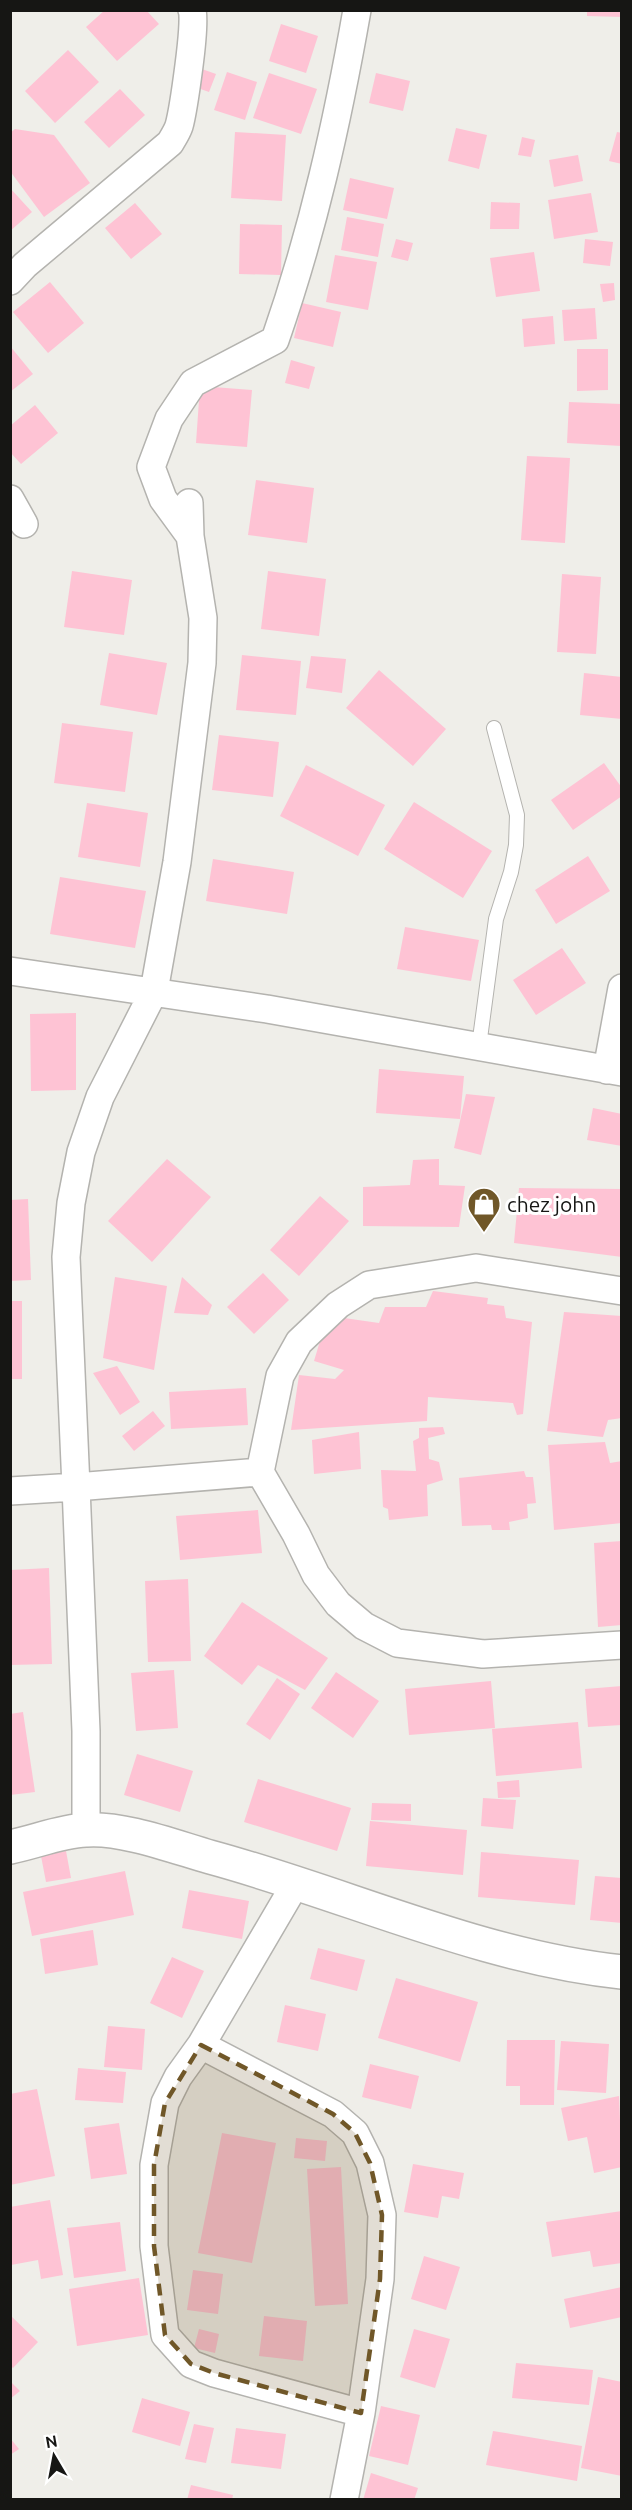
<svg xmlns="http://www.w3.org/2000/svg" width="632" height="2510" font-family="Ubuntu,sans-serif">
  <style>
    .building { fill: #fec3d4 }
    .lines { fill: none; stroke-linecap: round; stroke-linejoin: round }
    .lane-casing { stroke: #b4b3af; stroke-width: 16 }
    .street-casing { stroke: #b4b3af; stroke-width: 30 }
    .secondary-casing { stroke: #b4b3af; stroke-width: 36 }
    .lane { stroke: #fff; stroke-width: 14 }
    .street { stroke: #fff; stroke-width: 27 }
    .secondary { stroke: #fff; stroke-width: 33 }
    .marked { fill: #705728; fill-opacity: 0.2; stroke: #705728; stroke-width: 4.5; stroke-dasharray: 12 8; stroke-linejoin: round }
    .labels { text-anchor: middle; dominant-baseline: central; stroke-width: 6; stroke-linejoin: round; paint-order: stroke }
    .poi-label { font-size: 21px; fill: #161614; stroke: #fff; text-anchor: start }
  </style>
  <rect width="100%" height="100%" fill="#efeee9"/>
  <!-- building -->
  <path class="building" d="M105 10H146L159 24 117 61 86 27Z
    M587 10H622V17L587 16Z
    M281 24 318 36 306 73 269 61Z
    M68 50 99 82 55 123 25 91Z
    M199 68 216 74 209 92 192 86Z
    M227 72 257 82 245 120 214 110Z
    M269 73 317 89 301 134 253 118Z
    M376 73 410 81 403 111 369 103Z
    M120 89 145 115 109 148 84 122Z
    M456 128 487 135 479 169 448 161Z
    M15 129 54 135 90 183 44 217 10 171V133Z
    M235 132 286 135 282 201 231 198Z
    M617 132 622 133V164L609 161Z
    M522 137 535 140 531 157 518 155Z
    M578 155 583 181 554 187 549 160Z
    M350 178 394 188 387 219 343 210Z
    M10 188 32 212 10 231Z
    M591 193 598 232 554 239 548 200Z
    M491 202 520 203 519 229H490Z
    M135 203 162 234 131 259 105 228Z
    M347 217 384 224 378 257 341 250Z
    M240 224 282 225 281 275 239 274Z
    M396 239 413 243 408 261 391 257Z
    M585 239 613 242 610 266 583 263Z
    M534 252 540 291 496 297 490 258Z
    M335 255 377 262 368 310 326 302Z
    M50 282 84 323 48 353 13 312Z
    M614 283 615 300 603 302 600 284Z
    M302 303 341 312 333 347 294 338Z
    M595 308 597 339 564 341 562 310Z
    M553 316 555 344 524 347 522 319Z
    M10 346 33 374 10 392Z
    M577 349H608V390L577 391Z
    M291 360 315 367 309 389 285 383Z
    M200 386 252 390 247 447 196 443Z
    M569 402 622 404V446L567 443Z
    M35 405 58 433 21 464 10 452V426Z
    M527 456 570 458 565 543 521 540Z
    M256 480 314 488 307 543 248 535Z
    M72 571 132 580 124 635 64 627Z
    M268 571 326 579 319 636 261 629Z
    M562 574 601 577 596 654 557 652Z
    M109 653 167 663 157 715 100 705Z
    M242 655 301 661 296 715 236 710Z
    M311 656 346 659 342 693 306 688Z
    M379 670 446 729 413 766 346 708Z
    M584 673 622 677V719L580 715Z
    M62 723 133 732 125 792 54 783Z
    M219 735 279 742 273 797 212 790Z
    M604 763 622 788V796L573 830 551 800Z
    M306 765 385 805 358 856 280 816Z
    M414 802 492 851 463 898 384 849Z
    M87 803 148 813 140 867 78 857Z
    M588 856 610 891 556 924 535 890Z
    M213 859 294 872 287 914 206 901Z
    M60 877 146 891 135 948 50 934Z
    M405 927 479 940 471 981 397 969Z
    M562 948 586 983 536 1015 513 980Z
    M76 1013V1090L31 1091 30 1014Z
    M379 1069 464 1076 460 1119 376 1113Z
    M466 1094 495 1097 481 1155 454 1148Z
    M593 1108 622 1114V1146L587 1140Z
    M167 1159 211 1197 152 1262 108 1221Z
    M439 1159V1185L465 1186 459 1227 363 1226V1187L410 1185 413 1160Z
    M519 1188 622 1189V1257L514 1243Z
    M320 1196 349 1221 299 1276 270 1250Z
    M28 1199 31 1280 10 1281V1200Z
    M263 1273 289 1300 254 1334 227 1307Z
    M115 1277 167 1286 154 1370 103 1358Z
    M182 1277 212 1305 208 1315 174 1313Z
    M433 1291 488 1298 487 1304 504 1306 506 1318 532 1322 523 1414 517 1415 513 1403 428 1397 427 1421 291 1430 299 1375 335 1379 344 1370 314 1361 320 1341 344 1318 379 1323 385 1307H426Z
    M10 1301H22V1379H10Z
    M564 1312 622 1316V1418L608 1420 603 1437 547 1431Z
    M117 1366 140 1402 120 1415 93 1373Z
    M246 1388 248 1425 171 1429 169 1392Z
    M153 1411 165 1426 134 1451 122 1436Z
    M443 1427 445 1434 428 1438 429 1459 439 1462 443 1480 427 1485 428 1516 389 1520 388 1509 383 1507 381 1470 416 1471 413 1441 419 1438V1428Z
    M359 1432 361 1469 314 1474 312 1440Z
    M605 1442 610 1463 622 1461V1523L554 1530 548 1445Z
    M524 1471 526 1477H533L536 1503 527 1504 528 1518 509 1522 510 1530H492L491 1525 462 1526 459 1478Z
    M258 1510 262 1553 180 1560 176 1516Z
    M622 1541V1625L598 1627 594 1543Z
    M49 1568 52 1664 10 1665V1570Z
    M188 1579 191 1661 148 1662 145 1581Z
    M242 1602 328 1658 305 1690 258 1665 242 1685 204 1656Z
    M174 1670 178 1728 136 1731 131 1673Z
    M336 1672 379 1701 353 1738 311 1708Z
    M277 1678 300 1694 270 1740 246 1724Z
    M491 1681 495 1728 409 1735 405 1689Z
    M622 1686V1725L588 1727 585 1689Z
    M23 1712 35 1792 10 1795V1714Z
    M578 1722 582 1768 496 1776 492 1729Z
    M137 1754 193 1771 180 1812 124 1795Z
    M258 1779 351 1808 337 1851 244 1822Z
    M519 1780 520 1797 498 1798 497 1782Z
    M483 1798 516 1800 513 1829 481 1826Z
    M372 1803 411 1804V1821L371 1820Z
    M370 1821 467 1830 463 1875 366 1866Z
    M66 1851 71 1878 46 1882 41 1856Z
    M481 1852 579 1860 575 1905 478 1897Z
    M125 1871 134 1915 32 1936 23 1892Z
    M595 1876 622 1878V1923L590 1920Z
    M189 1890 249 1901 242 1939 182 1928Z
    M93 1930 98 1965 45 1974 40 1939Z
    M318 1948 365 1960 357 1991 310 1979Z
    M172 1957 204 1971 182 2018 150 2003Z
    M396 1978 478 2002 460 2062 378 2038Z
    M285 2005 326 2014 318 2051 277 2042Z
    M108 2026 145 2029 142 2070 104 2067Z
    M507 2040H555L554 2105H520V2086H506Z
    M561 2041 609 2044 606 2093 557 2090Z
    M370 2064 419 2076 411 2109 362 2097Z
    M78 2068 126 2072 123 2103 75 2100Z
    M37 2089 55 2176 10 2185V2094Z
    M619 2096 622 2167 594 2173 587 2137 568 2141 561 2108Z
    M119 2123 127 2174 91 2179 84 2128Z
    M222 2133 276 2143 252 2263 198 2253Z
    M296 2138 327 2141 325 2161 294 2158Z
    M413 2164 464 2173 459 2199 442 2196 438 2218 404 2212Z
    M341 2167 348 2304 315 2306 307 2169Z
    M50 2200 63 2275 41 2279 38 2260 11 2265 10 2207Z
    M622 2211V2263L593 2267 590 2251 552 2257 546 2222Z
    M120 2222 126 2271 74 2278 67 2228Z
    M424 2256 460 2267 446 2310 411 2299Z
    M193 2270 223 2274 218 2314 187 2310Z
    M139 2278 148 2335 77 2346 69 2289Z
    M622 2287V2317L570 2328 564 2299Z
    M10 2315 38 2342 13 2368 10 2365Z
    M264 2316 307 2321 303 2361 259 2356Z
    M199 2329 219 2334 215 2353 194 2348Z
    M414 2329 450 2339 435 2388 400 2377Z
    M516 2363 593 2370 589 2405 512 2398Z
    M598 2377 622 2382V2476L581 2468Z
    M10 2381 20 2391 10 2399Z
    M142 2398 190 2412 180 2446 132 2432Z
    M381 2406 420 2415 408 2465 369 2456Z
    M194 2424 214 2428 206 2463 185 2459Z
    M236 2428 286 2434 281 2469 231 2463Z
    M493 2431 582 2446 577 2481 486 2465Z
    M10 2438 19 2449 10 2455Z
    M371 2473 418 2488 414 2500H363Z
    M191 2485 233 2495 232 2500H187Z"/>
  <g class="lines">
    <defs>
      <path id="lane" d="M479 1046 496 919 511 872 516 845 517 815 494 728"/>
      <path id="street" d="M10 281 25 265 170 143C173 138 177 132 179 126 183 112 197 20 192 10
        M10 499 24 524
        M189 503 190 536 203 618 202 663 177 862 154 991 100 1097 81 1152 71 1203 66 1257 76 1487 260 1472
        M190 536 163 499 151 467 169 419 193 383 275 340C313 231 337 124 357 10
        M10 971 267 1009 622 1072
        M607 1070 622 988
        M622 1291 476 1268 369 1285 338 1305 299 1342 280 1376 260 1472 296 1534 316 1575 338 1604 364 1626 397 1643 483 1654 622 1645
        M10 1491 76 1487 86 1731V1830
        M296 1883 201 2045 178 2077 165 2103 154 2165V2246L165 2335 191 2364 214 2373 361 2413
        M201 2045 333 2114 355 2133 370 2163 382 2215 380 2279 361 2413 344 2500"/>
      <path id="secondary" d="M10 1847C35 1842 61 1831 86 1830 122 1827 175 1847 210 1857 347 1894 480 1957 622 1972"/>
    </defs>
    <!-- lane casing -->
    <use href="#lane" class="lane-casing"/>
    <!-- street casing -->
    <use href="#street" class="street-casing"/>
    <!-- secondary casing -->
    <use href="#secondary" class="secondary-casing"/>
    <!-- lane -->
    <use href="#lane" class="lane"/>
    <!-- street -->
    <use href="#street" class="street"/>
    <!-- secondary -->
    <use href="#secondary" class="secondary"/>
  </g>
  <!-- marked area -->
  <path class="marked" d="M201 2045 333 2114 355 2133 370 2163 382 2215 380 2279 361 2413 214 2373 191 2364 165 2335 154 2246V2165L165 2103Z"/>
  <!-- icons -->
  <defs>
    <symbol id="shop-pin" viewBox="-11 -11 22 30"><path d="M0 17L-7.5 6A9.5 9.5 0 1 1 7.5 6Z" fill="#705728" stroke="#fff"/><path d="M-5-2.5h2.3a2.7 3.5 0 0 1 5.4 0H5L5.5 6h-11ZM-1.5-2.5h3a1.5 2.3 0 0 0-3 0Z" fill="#fff"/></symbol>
  </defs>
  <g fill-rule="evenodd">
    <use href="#shop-pin" x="465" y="1185" width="38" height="52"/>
  </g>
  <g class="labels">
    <!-- poi labels -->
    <g class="poi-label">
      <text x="507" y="1204">chez john</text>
    </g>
  </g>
  <!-- border -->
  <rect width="632" height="2510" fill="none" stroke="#161614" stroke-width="24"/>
  <!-- north arrow -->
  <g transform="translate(54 2456) rotate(350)" stroke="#ffffff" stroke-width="4.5" paint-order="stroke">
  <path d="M0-4.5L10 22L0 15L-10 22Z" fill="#161614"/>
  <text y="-9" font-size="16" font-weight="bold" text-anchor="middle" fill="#161614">N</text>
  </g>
</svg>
